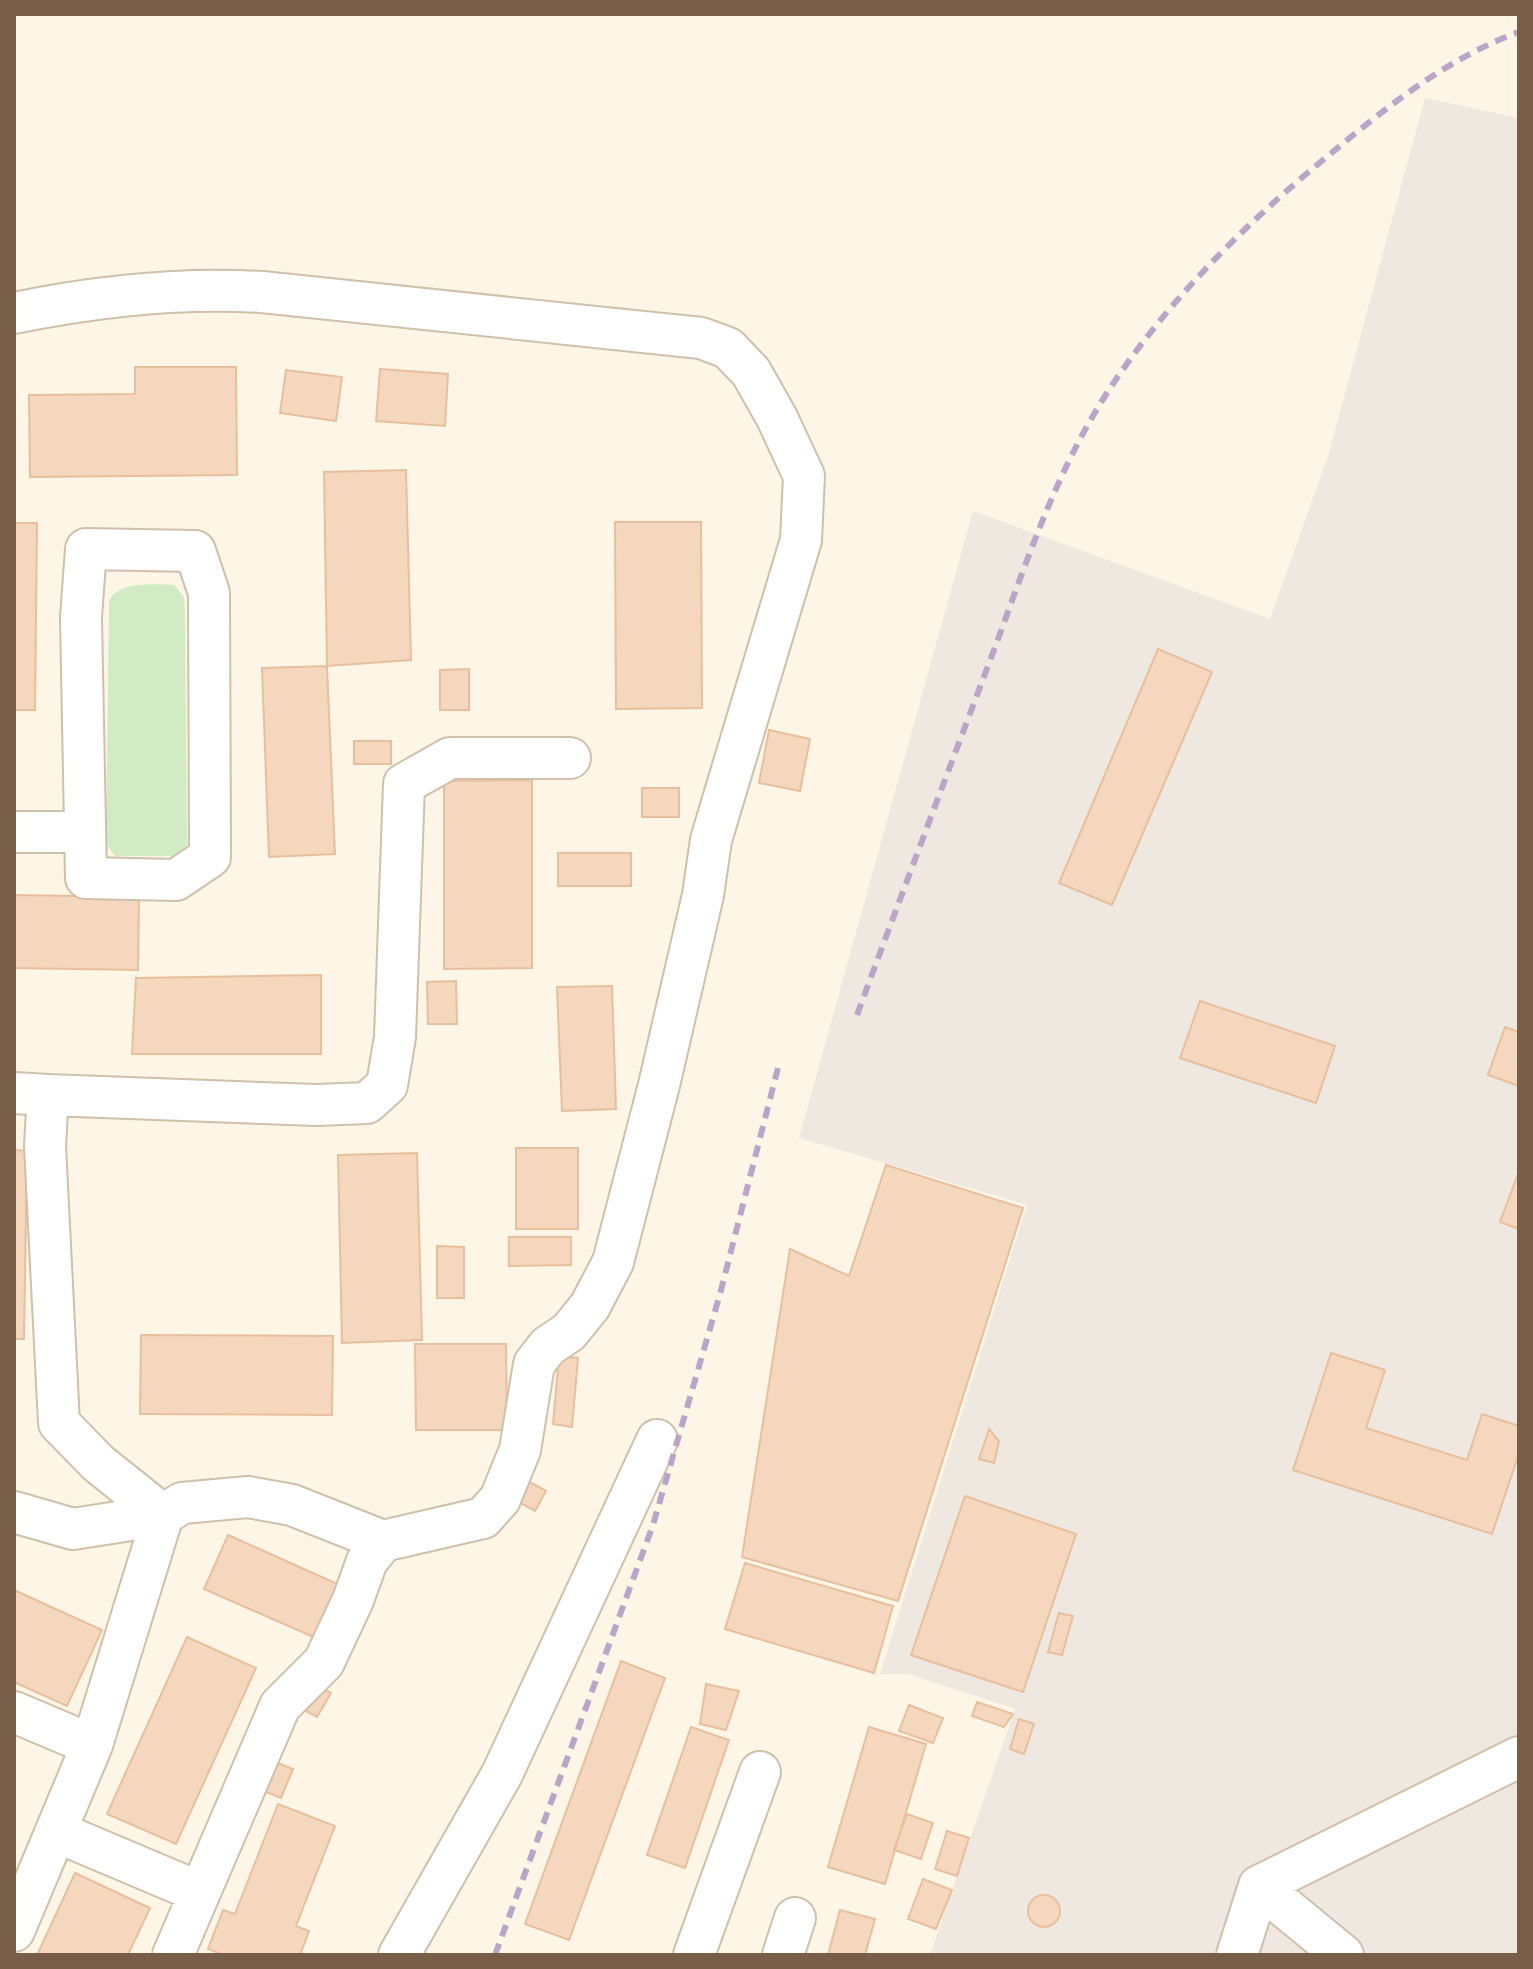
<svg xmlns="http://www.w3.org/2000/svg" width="1533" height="1969" font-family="'PT Sans',sans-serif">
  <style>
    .industrial { fill: #eee8e0 }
    .green { fill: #d1ecc4 }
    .building { fill: #f4d7bd; stroke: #e7bf9c; stroke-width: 2 }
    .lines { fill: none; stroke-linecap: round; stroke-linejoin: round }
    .minor-casing { stroke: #d0bfab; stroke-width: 44 }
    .minor { stroke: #fff; stroke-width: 40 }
    .rail { stroke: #baa4c8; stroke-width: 6; stroke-dasharray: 12 8; stroke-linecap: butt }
  </style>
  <rect width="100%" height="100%" fill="#fdf6e7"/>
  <!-- industrial -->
  <path class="industrial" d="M1425 98 1519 118V1955H930L1015 1709 908 1674H880L1027 1205 799 1138 973 511 1270 619 1328 456Z"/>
  <!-- green -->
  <path class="green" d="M174 585 184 597 185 610 187 845 177 856H115L106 844 109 601C118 581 154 584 174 585Z"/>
  <!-- building -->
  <path class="building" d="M135 367H236L237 475 30 477 29 395 135 394Z
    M380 369 448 374 445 426 376 421Z
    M286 370 342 377 336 421 280 413Z
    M406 470 411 660 327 666 324 472Z
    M615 522H701L702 708 616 709Z
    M14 523H37L35 710H14Z
    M1158 649 1212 672 1112 905 1059 883Z
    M327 666 335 854 269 857 262 668Z
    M469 669V710H440V670Z
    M769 730 810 739 800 791 759 783Z
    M354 741H391V764H354Z
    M532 780V968L444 969V781Z
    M642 788H679V817H642Z
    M558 853H631V886H558Z
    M14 895 139 897 138 970 14 968Z
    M321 975V1054H132L136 978Z
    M456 981 457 1024H428L427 982Z
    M612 986 616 1109 562 1111 557 987Z
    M1200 1001 1335 1046 1316 1103 1180 1058Z
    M1505 1027 1519 1032V1086L1488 1075Z
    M516 1148H578V1229H516Z
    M14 1150 27 1151 24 1339H14Z
    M417 1153 422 1340 342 1343 338 1155Z
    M886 1165 1023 1208 898 1601 742 1557 790 1249 849 1276Z
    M1518 1174H1519V1229L1500 1222Z
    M509 1237H571V1265L509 1266Z
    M437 1246 464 1247V1298H437Z
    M141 1335 333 1336 332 1415 140 1414Z
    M415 1344H506L507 1430H416Z
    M1331 1353 1385 1370 1366 1428 1467 1460 1482 1414 1519 1426V1453L1492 1534 1293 1470Z
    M559 1356 578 1358 572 1427 553 1424Z
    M989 1429 999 1441 994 1463 979 1459Z
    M526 1480 546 1491 535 1511 515 1500Z
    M965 1496 1076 1534 1023 1692 911 1655Z
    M228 1535 342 1586 318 1639 204 1589Z
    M745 1563 893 1606 874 1673 725 1629Z
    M14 1590 102 1630 67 1706 14 1682Z
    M1059 1613 1073 1616 1062 1655 1048 1652Z
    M187 1637 256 1668 176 1844 107 1814Z
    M621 1661 665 1678 569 1940 525 1924Z
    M706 1684 739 1691 726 1730 700 1724Z
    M318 1685 331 1693 317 1717 304 1710Z
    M977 1702 1013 1714 1004 1727 972 1716Z
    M909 1705 943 1718 933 1743 899 1731Z
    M1019 1719 1034 1724 1024 1754 1010 1749Z
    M691 1727 729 1740 685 1868 647 1855Z
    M869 1727 926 1744 885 1884 828 1867Z
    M275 1762 293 1769 281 1798 264 1791Z
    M278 1804 335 1826 296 1926 309 1931 300 1955H224L208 1949 223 1910 235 1914Z
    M907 1814 933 1823 921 1859 894 1850Z
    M947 1831 969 1838 957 1876 935 1869Z
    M75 1873 150 1908 128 1955H37Z
    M923 1879 952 1890 936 1929 908 1919Z
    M1028 1911a16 16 0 1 1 32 0a16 16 0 1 1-32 0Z
    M840 1910 875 1919 865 1955H828Z"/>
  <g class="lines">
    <defs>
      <path id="minor" d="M14 313C97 296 177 287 262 292L701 338 728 348 751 372 777 418 804 476 801 540 711 840 703 895 659 1085 613 1262 590 1306 569 1332 548 1346 534 1364 520 1450 500 1499 483 1518 383 1541 367 1561 353 1600 324 1662 280 1706 173 1955
        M86 549 195 551 209 593 210 857 176 880 86 878 81 617Z
        M14 832H85
        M14 1093 48 1095 45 1146 59 1423 98 1463 163 1515 92 1745 14 1931
        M48 1095 317 1105 367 1103 387 1085 395 1037 404 784 450 758H570
        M14 1512 73 1529 163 1515 182 1503 248 1497 292 1505 383 1541
        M14 1712 92 1745
        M57 1832 199 1892
        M1259 1886 1343 1955
        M399 1955 502 1774 657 1440
        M694 1955 760 1772
        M783 1955 795 1918
        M1237 1955 1259 1886 1519 1757"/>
    </defs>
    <!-- minor casing -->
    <use href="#minor" class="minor-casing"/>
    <!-- minor -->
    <use href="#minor" class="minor"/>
    <!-- rail -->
    <path class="rail" d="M857 1015C901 896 946 777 991 658 1025 567 1054 475 1107 393 1165 303 1246 223 1329 155 1387 107 1447 58 1519 32
      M495 1955 653 1525 720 1294 779 1064"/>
  </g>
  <!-- border -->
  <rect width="1533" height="1969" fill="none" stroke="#785e49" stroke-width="32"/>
</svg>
